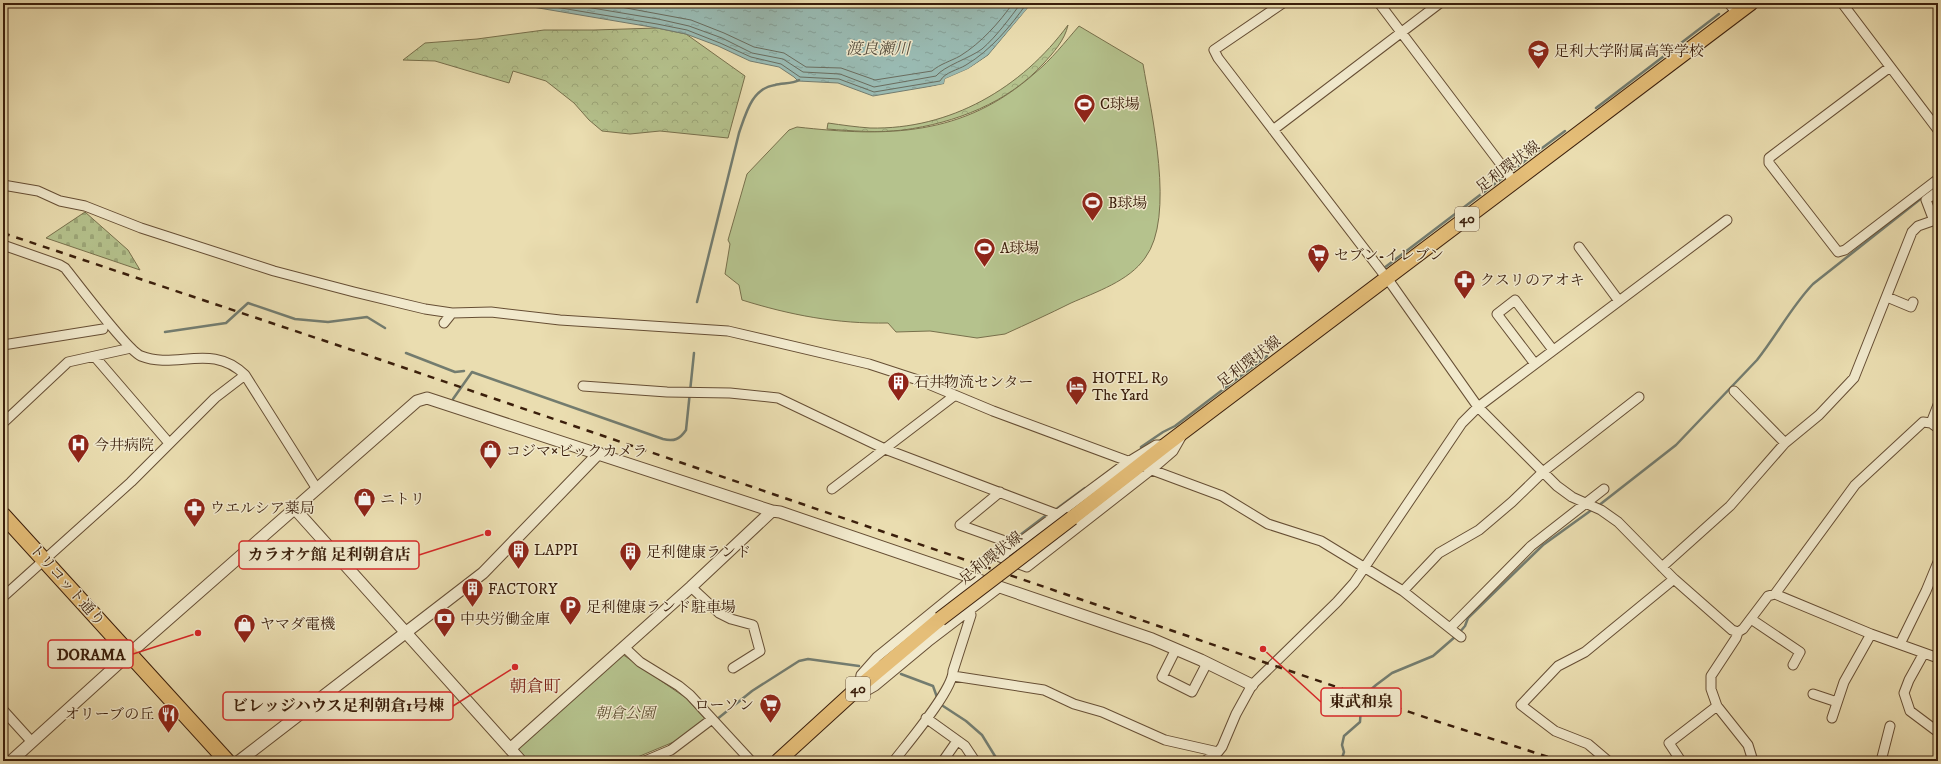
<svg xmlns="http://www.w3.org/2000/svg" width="1941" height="764" font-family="'IM FELL DW Pica','Noto Serif JP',serif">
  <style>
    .forest { fill: url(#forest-crowns); stroke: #78704c }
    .cemetery { fill: url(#cemetery-stones); stroke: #78704c }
    .green { fill: #b5c28d; stroke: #78704c }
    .water { fill: url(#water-ripples); stroke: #737c6f }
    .pier { fill: #eaddb0 }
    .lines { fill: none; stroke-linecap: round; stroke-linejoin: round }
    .shore { stroke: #6a6c5e; stroke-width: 1 }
    .stream { stroke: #737c6f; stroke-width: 2.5 }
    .minor-casing { stroke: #664e34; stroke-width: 11 }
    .tertiary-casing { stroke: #664e34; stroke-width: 13 }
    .primary-casing { stroke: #3a1e0b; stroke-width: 16 }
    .trunk-casing { stroke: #3a1e0b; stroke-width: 17 }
    .minor { stroke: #f1e9cc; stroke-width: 9 }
    .tertiary { stroke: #f1e9cc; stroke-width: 11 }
    .primary { stroke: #e5be78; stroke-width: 14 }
    .trunk { stroke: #e5be78; stroke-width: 15 }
    .rail { stroke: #3a1e0b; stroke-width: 2.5; stroke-dasharray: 7 7; stroke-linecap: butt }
    .primary-bridge-casing { stroke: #3a1e0b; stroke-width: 16; stroke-linecap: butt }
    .primary-bridge { stroke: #e5be78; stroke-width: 14 }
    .labels { text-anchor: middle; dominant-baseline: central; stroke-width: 3; stroke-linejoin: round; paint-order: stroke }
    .shield { fill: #f1e9cc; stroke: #715b45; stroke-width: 1 }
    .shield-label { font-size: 14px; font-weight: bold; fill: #3a1e0b }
    .poi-label { font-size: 15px; fill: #3a1e0b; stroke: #f1e9cc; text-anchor: start }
    .street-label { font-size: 15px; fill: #3a1e0b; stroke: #f1e9cc }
    .park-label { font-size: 15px; font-style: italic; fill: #5f4f32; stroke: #f1e9cc }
    .water-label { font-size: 16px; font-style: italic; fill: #564d3d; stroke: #f1e9cc }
    .quarter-label { font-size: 17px; fill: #7a1f14; stroke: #f1e9cc }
    .leader { fill: none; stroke: #d62828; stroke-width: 1.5 }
    .callout-dot { fill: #d62828; stroke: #f1e9cc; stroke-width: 1.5 }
    .callout { fill: #f1e9cc; stroke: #d62828; stroke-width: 1.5 }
    .callout-label { font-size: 16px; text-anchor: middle; font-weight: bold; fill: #3a1e0b }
  </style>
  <defs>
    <pattern id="forest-crowns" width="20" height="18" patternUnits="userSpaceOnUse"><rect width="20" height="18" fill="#b5c28d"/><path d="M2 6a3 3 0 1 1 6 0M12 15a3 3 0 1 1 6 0" fill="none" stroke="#9ca678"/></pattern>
    <pattern id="cemetery-stones" width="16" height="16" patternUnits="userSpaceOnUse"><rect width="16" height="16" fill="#b5c28d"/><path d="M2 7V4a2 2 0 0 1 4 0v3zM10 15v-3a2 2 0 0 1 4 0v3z" fill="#9ca678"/></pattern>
    <pattern id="water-ripples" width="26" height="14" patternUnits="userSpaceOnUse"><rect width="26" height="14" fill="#99bab2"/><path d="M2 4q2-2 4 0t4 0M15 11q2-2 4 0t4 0" fill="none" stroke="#859f98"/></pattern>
  </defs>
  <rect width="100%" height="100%" fill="#eaddb0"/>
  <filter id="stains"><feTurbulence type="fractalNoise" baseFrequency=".005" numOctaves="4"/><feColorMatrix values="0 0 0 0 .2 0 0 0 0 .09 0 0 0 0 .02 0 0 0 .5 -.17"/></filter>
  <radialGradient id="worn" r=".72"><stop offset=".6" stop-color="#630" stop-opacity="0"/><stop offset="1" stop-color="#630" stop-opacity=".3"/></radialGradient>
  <!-- forest -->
  <path class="forest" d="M1068 25C1065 40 1053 53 1044 63 1008 103 955 123 903 130 878 133 853 131 827 129L828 123C842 125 856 127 870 128 950 130 1022 88 1068 25Z
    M657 28 686 34 745 76 728 138 660 131 630 134 602 131 589 120 574 103 546 81 513 71 509 83 435 61 403 60 425 43 477 39 544 30H594Z"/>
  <!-- cemetery -->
  <path class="cemetery" d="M85 212 128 250 140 270 46 238Z"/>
  <!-- green -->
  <path class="green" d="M1079 26 1143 64C1151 112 1176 217 1145 258 1129 281 1096 292 1071 303 1049 314 1027 324 1005 334L977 338 930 331 896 332 888 323C837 324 790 315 742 300L739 285 725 274 730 244 728 240 747 174 789 130 797 127C887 137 963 137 1035 73 1051 60 1065 42 1079 26Z
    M622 654 686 698 704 718V720L676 741 628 761H527L518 751 520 746Z"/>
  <!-- water -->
  <path class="water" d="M509 3H1032L988 55 968 69 945 79 944 84 873 96 838 83 798 81 794 77 779 67 750 61 718 46 686 34 657 28Z"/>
  <!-- pier -->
  <path class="pier" d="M1032 3 1033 4 1024 18 989 57 969 70 947 81 945 86 904 93 944 84 945 79 968 69 988 56Z"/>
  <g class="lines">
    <!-- shore -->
    <path class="shore" d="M531 3 657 24 687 30 720 43 751 57 781 64 800 77 839 79 874 92 940 81C945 72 958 70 966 65 991 50 1010 27 1027 3
      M562 3 658 19 689 26 722 38 752 53 783 59 803 72 840 74 874 87 936 76C944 66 970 58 982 49 996 37 1010 18 1021 3
      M599 3 691 20 724 33 754 47 784 53 806 67 841 68 875 80 932 71C940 64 951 61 960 56 981 43 999 23 1013 3"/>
    <!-- stream -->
    <path class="stream" d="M1596 108 1719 14
      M1510 172 1565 131
      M1384 268 1505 176
      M697 302 739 133C746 113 752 88 775 85 782 83 793 84 799 80
      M165 332 226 323 248 303 295 319 328 322 367 317 385 328
      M406 353 455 372 464 371
      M453 399 472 372 663 439C674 442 680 439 686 430L694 353
      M1141 447 1163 432 1175 426 1267 356
      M1598 506 1676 445 1757 360C1777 335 1791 307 1813 284L1923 197
      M1055 510 1085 488
      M1016 538 1045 516
      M991 556 1007 545
      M1459 633 1465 626 1468 618 1543 545 1593 509
      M901 674 933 686 938 700
      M940 704 966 721 982 735 998 761
      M716 720 752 691 799 661 808 659 859 666
      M1341 761 1344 752 1342 745 1344 736 1360 722 1361 706 1367 693 1376 685 1392 673 1433 656 1456 636"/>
    <defs>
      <path id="minor" d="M1283 3 1214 50 1218 58 1392 285 1478 407 1557 486 1572 497 1601 510 1618 522 1674 579 1732 630 1738 632 1743 629 1768 596 1775 594 1871 634 1938 658
        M1379 3 1515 183
        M1842 3 1938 130
        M1890 67 1769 158V163L1838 252 1845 250 1938 179
        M1273 130 1440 3
        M3 185 38 191 60 201 85 206 141 228 274 271 354 292 425 309 452 313 491 312 560 320 728 331 869 364 921 381 993 411 1222 496 1268 524 1321 541 1403 591 1461 637
        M1934 221 1926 200 1938 191
        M3 245 60 265 65 268C77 283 128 351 141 356 176 370 212 342 245 375
        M1579 247 1619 301
        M1887 297 1911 307 1913 302
        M444 323 452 313
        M3 345 103 329
        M95 357 169 443
        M1535 364 1497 314 1515 300 1553 350
        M583 386 667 392 730 393 778 398 885 449 1059 515
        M1734 391 1785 443
        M3 423 68 362 131 348
        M1931 423 1938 405
        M1161 445H1156L1128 462 1000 557 1027 567 1151 470 1173 451 1181 437
        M832 489 954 396
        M960 525 1016 545
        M960 525 1000 492
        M1662 567 1730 506 1785 443 1819 415 1854 378 1912 232 1918 226 1938 219
        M974 578 877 657 861 675 859 687 868 690 875 686 928 642 1000 587
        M691 587 719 613 731 619 753 625 760 651 733 668
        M1403 591 1439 553 1479 530 1512 502 1544 471 1639 397
        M1775 594 1855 485 1923 422 1931 423 1938 428
        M3 597 131 482 215 398 245 375 317 489
        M1751 619 1800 652 1793 665
        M1450 628 1531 546 1604 489
        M1738 632 1736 638 1711 676V689L1717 706 1748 745 1753 761
        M1900 644 1926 591 1938 562
        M624 647 640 662 679 686 690 695 751 761
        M1176 649 1162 677 1192 692 1207 663
        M1924 653 1909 680 1904 693 1910 711 1938 732
        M953 676 1044 690 1074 704 1102 712 1165 740 1218 752
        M1813 694 1837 702
        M3 710 32 742
        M926 718 965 746 975 761
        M1832 718 1844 682 1871 634
        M645 761 671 750 712 719
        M894 761C907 744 953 690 953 671L971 615 969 609
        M943 761 957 741
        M1205 761 1218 752 1222 747 1236 714 1252 685 1337 602 1354 583 1462 423 1478 407 1727 220
        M1608 761 1588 744 1555 731 1521 705 1558 666 1585 652 1674 579
        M1681 761 1669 743 1717 706
        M1881 761 1890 726"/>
      <path id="tertiary" d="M1730 3 1738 13
        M295 509 521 761
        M510 749 691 587 772 511
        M11 761 129 654 417 401 427 398 772 511 780 512 1152 639 1201 660 1252 685
        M239 761 483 573 599 453"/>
      <path id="primary" d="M1072 518 1167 444 1751 3
        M778 761 859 687 940 619"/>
      <path id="trunk" d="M3 515 227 761"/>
    </defs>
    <!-- minor casing -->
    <use href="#minor" class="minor-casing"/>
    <!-- tertiary casing -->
    <use href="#tertiary" class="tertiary-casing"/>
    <!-- primary casing -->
    <use href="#primary" class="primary-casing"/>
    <!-- trunk casing -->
    <use href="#trunk" class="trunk-casing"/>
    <!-- minor -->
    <use href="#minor" class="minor"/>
    <!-- tertiary -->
    <use href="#tertiary" class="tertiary"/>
    <!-- primary -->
    <use href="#primary" class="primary"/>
    <!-- trunk -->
    <use href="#trunk" class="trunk"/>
    <!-- rail -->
    <path class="rail" d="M3 233 358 352 1436 721 1561 761"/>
    <defs>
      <path id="primary-bridge" d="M940 619 1072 518"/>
    </defs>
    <!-- primary-bridge casing -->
    <use href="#primary-bridge" class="primary-bridge-casing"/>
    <!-- primary-bridge -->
    <use href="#primary-bridge" class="primary-bridge"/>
  </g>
  <!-- icons -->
  <defs>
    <symbol id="school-pin" viewBox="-11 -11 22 30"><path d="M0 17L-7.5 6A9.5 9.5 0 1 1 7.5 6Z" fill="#8f2418" stroke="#f1e9cc"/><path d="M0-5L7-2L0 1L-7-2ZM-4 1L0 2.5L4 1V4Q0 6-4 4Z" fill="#fff"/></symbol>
    <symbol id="stadium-pin" viewBox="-11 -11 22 30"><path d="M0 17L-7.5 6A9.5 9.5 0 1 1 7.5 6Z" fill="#8f2418" stroke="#f1e9cc"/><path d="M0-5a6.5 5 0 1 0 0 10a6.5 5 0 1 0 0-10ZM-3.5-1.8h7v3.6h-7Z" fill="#fff"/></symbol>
    <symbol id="supermarket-pin" viewBox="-11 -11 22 30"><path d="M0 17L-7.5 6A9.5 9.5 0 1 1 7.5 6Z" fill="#8f2418" stroke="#f1e9cc"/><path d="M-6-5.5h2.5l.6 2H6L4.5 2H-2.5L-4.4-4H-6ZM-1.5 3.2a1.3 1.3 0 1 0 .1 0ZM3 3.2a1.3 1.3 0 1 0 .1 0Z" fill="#fff"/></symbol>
    <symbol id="pharmacy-pin" viewBox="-11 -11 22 30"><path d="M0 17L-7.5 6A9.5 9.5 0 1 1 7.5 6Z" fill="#8f2418" stroke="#f1e9cc"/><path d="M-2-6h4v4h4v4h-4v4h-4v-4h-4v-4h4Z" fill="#fff"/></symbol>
    <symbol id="building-pin" viewBox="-11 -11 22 30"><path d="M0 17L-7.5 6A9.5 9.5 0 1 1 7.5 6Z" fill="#8f2418" stroke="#f1e9cc"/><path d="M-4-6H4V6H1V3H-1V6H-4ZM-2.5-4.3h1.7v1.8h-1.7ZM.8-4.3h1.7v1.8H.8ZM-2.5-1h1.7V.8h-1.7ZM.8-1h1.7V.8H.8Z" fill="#fff"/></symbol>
    <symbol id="hotel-pin" viewBox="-11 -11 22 30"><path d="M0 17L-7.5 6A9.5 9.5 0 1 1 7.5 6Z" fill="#8f2418" stroke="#f1e9cc"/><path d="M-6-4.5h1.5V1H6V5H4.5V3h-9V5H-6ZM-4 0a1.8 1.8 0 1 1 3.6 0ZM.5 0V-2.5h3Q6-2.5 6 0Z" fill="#fff"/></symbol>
    <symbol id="hospital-pin" viewBox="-11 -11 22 30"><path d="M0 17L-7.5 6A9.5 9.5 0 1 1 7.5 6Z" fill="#8f2418" stroke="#f1e9cc"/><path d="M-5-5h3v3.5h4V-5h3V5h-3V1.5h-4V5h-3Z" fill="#fff"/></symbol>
    <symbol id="shop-pin" viewBox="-11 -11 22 30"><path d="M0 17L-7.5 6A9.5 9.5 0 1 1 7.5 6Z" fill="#8f2418" stroke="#f1e9cc"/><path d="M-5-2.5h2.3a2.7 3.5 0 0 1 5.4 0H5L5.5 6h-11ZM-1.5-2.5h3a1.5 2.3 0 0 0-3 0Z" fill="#fff"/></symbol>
    <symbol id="parking-pin" viewBox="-11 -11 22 30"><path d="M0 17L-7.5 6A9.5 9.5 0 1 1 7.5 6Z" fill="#8f2418" stroke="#f1e9cc"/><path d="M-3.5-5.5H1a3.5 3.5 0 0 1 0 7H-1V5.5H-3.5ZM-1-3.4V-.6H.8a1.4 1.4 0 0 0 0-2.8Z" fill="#fff"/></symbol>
    <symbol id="bank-pin" viewBox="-11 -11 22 30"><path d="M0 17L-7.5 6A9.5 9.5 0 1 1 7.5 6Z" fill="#8f2418" stroke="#f1e9cc"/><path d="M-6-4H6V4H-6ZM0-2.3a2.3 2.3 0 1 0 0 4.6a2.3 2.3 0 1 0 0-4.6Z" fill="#fff"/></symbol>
    <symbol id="restaurant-pin" viewBox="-11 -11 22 30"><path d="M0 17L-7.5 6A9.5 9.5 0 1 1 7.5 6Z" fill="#8f2418" stroke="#f1e9cc"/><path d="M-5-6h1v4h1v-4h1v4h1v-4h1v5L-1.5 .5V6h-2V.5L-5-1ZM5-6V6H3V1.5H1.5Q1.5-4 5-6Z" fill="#fff"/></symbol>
  </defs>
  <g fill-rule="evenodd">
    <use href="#school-pin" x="1526" y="38" width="25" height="34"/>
    <use href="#stadium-pin" x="1072" y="92" width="25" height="34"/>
    <use href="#stadium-pin" x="1080" y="190" width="25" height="34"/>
    <use href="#stadium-pin" x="972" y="236" width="25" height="34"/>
    <use href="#supermarket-pin" x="1306" y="242" width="25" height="34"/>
    <use href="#pharmacy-pin" x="1452" y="268" width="25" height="34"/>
    <use href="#building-pin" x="886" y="370" width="25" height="34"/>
    <use href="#hotel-pin" x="1064" y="374" width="25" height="34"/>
    <use href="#hospital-pin" x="66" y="432" width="25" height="34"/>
    <use href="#shop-pin" x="478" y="438" width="25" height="34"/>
    <use href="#shop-pin" x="352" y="486" width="25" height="34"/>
    <use href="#pharmacy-pin" x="182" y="496" width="25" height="34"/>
    <use href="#building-pin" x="506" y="538" width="25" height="34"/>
    <use href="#building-pin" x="618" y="540" width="25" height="34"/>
    <use href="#building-pin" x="460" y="576" width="25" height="34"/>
    <use href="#parking-pin" x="558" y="594" width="25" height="34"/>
    <use href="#bank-pin" x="432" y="606" width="25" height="34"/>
    <use href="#shop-pin" x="232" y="612" width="25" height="34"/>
    <use href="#supermarket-pin" x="758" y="692" width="25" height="34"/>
    <use href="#restaurant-pin" x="156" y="702" width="25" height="34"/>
  </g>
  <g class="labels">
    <!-- shield labels -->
    <g class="shield">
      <rect x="1455" y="207" width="24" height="24" rx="3"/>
      <rect x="846" y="677" width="24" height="24" rx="3"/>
    </g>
    <g class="shield-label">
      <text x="1467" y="219">40</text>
      <text x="858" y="689">40</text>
    </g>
    <!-- poi labels -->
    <g class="poi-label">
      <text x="1554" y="51">足利大学附属高等学校</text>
      <text x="1100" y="104">C球場</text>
      <text x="1108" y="203">B球場</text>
      <text x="1000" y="248">A球場</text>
      <text x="1334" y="255">セブン-イレブン</text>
      <text x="1480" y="280">クスリのアオキ</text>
      <text x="1092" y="378">HOTEL R9<tspan x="1092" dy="17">The Yard</tspan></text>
      <text x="914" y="382">石井物流センター</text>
      <text x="94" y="445">今井病院</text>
      <text x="506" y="451">コジマ×ビックカメラ</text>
      <text x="380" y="499">ニトリ</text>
      <text x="210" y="508">ウエルシア薬局</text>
      <text x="534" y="550">LAPPI</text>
      <text x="646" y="552">足利健康ランド</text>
      <text x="488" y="589">FACTORY</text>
      <text x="586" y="607">足利健康ランド駐車場</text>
      <text x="460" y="619">中央労働金庫</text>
      <text x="260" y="624">ヤマダ電機</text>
      <text x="754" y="705" text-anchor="end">ローソン</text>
      <text x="154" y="714" text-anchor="end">オリーブの丘</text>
    </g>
    <!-- street labels -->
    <g class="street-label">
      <text transform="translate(1508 167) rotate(-37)">足利環状線</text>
      <text transform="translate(1249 362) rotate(-37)">足利環状線</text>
      <text transform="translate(991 558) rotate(-38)">足利環状線</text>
      <text transform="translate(67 585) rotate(48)">トリコット通り</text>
    </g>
    <!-- park labels -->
    <g class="park-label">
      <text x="625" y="713">朝倉公園</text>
    </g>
    <!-- water labels -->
    <g class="water-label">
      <text x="878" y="49">渡良瀬川</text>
    </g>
    <!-- quarter labels -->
    <g class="quarter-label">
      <text x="535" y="687">朝倉町</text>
    </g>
  </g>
  <!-- callouts -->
  <path class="leader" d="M488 533L419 555M198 633L133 654M1263 649L1321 702M515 667L453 706"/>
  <g class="callout-dot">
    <circle cx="488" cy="533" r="4"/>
    <circle cx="198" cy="633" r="4"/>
    <circle cx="1263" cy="649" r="4"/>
    <circle cx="515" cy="667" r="4"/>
  </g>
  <g class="callout">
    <rect x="239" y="541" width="180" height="28" rx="4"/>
    <rect x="48" y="640" width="85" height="28" rx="4"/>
    <rect x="1321" y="688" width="80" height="28" rx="4"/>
    <rect x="223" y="692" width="230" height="28" rx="4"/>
  </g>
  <g class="callout-label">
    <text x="329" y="560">カラオケ館 足利朝倉店</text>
    <text x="91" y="660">DORAMA</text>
    <text x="1361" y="707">東武和泉</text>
    <text x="338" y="711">ビレッジハウス足利朝倉1号棟</text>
  </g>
  <!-- margin -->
  <rect width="1941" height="764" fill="none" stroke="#eaddb0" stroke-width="16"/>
  <rect x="4" y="4" width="1933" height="756" fill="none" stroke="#3a1e0b" stroke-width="2"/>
  <rect x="8" y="8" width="1925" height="748" fill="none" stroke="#3a1e0b"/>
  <rect width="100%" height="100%" filter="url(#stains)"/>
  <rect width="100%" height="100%" fill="url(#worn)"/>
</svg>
